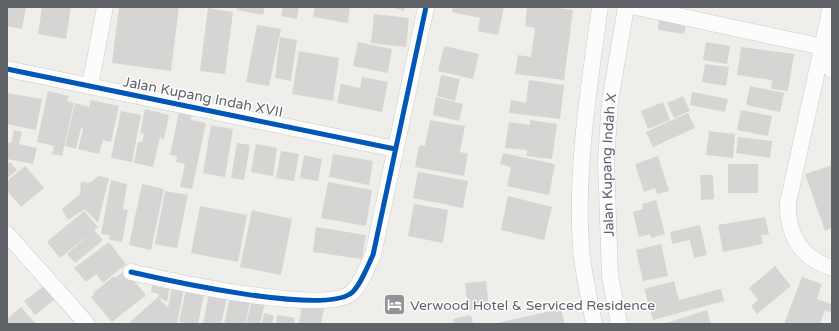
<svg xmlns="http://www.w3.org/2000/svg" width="839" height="331" font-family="'Varela Round',sans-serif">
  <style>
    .building { fill: #d6d5d3 }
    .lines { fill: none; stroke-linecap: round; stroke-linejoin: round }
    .street-casing { stroke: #cbcccc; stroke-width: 17 }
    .street { stroke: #fdfcfc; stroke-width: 16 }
    .cycleway-casing { stroke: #fff; stroke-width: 8 }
    .cycleway { stroke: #0057b8; stroke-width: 5 }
    .labels { text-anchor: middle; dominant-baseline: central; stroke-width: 3; stroke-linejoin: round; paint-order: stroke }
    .street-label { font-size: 14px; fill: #5f6368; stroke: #fff }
    .poi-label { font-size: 14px; fill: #5f6368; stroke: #fff; text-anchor: start }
  </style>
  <rect width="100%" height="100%" fill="#efeeea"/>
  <!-- building -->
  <path class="building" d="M7 7H26L22 29 7 26Z
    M42 7H71L66 39 38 34Z
    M119 7H179L171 71 112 63Z
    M238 7H265L263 15 237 10Z
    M283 7H299L297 19 281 16Z
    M315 7H350L348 23 313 17Z
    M390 7H405L404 11Z
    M453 7H504L498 35 478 31 480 18 452 12Z
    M527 7H550L573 10 564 80 515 74 518 55 531 57 535 28 525 26Z
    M208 8 233 12 225 74 200 71Z
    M374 14 409 18 406 47 371 43Z
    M659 20 686 24 684 34 658 30Z
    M257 25 281 29 269 86 246 82Z
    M280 37 297 40 291 81 275 78Z
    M358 42 392 49 388 73 353 66Z
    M706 42 730 46 727 64 703 60Z
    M444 46 479 54 473 79 438 71Z
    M741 47 794 54 788 91 771 89 772 80 737 75Z
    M299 51 339 58 333 101 292 94Z
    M705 64 729 67 726 86 702 82Z
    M441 75 460 79 455 101 437 96Z
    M362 77 388 82 382 112 337 103 341 84 360 88Z
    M529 80 564 85 560 119 509 113 511 100 526 103Z
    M750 86 784 93 780 112 746 105Z
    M48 91 69 96 67 101 74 103 62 156 52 154 54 146 37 142Z
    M692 92 728 99 725 112 690 105Z
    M7 93 42 99 36 130 7 124Z
    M683 96 690 111 674 118 667 103Z
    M436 97 463 104 459 121 433 115Z
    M91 100 119 106 111 142 103 140 99 154 78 149Z
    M663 102 670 120 648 129 641 111Z
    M75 103 89 107 84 129 81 128 76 149 65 146Z
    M145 109 169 115 164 139 160 138 153 167 134 163 138 142H142L144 134 140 133Z
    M741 110 772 116 768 136 737 130Z
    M121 111 141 115 132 162 111 158Z
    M179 112 192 114 191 120 206 123 192 189 180 187 185 164 176 162 177 156 170 155Z
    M688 113 695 128 653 147 646 132Z
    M430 120 465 126 460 152 468 154 464 176 415 167 419 145 425 146Z
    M530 120 557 124 552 159 526 156 527 150 505 148 509 122 530 125Z
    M211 125 233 129 225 177 203 173Z
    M14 130 22 132 19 144 37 148 33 164 7 159V142L11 143Z
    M709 131 735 134 733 158 706 155Z
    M738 137 772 141 770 158 736 153Z
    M237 143 250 145 244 180 231 178Z
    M256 144 277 148 273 176 251 172Z
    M281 151 299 154 294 181 276 178Z
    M503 153 555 164 549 195 507 186 511 167 500 164Z
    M333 154 373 161 369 185 329 177Z
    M304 155 322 159 318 181 300 178Z
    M658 156 669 191 657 194 655 188 644 192 635 164Z
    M10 162 17 170 7 178V164Z
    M728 164H758V193H728Z
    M832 165V228L825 231 805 174Z
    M25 166 44 188 21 207 7 191V181Z
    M418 172 468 181 463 208 413 198Z
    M700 175H713L714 199 701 200Z
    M98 176 109 178 98 223 85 209 68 220 62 209 80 194 81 182 90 183Z
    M111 180 127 184 123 209 128 210 122 242 109 240 110 235 101 234Z
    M328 182 372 190 366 226 321 218Z
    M142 184 164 189 151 250 129 245Z
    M165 191 188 195 177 248 155 244Z
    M508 196 552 207 544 240 501 230Z
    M656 200 665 234 651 238 650 234 639 237 633 212 643 209 642 204Z
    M414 204 448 210 443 243 408 236Z
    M200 206 247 215 238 262 191 253Z
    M252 210 292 219 281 275 240 267Z
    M84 211 98 227 94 230 103 240 75 263 67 254 92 232 60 258 47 242Z
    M765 217 769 234 761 235 763 244 723 252 718 225Z
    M700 225 707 255 694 258 690 240 672 244 670 232Z
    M316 227 366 235 362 259 313 252Z
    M109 242 126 264 103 283 96 274 86 282 74 268Z
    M661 244 668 276 643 281 636 250Z
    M775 266 791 286 757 314 751 306 758 300 749 288Z
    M125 270 146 295 112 322 91 297 94 295 93 293 114 276 115 278Z
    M802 277 822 284 817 299 832 304V313L825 310 820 324H798L796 322V324H784Z
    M153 279 171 282 167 302 158 297 159 294 151 292Z
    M486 281 489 308 468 310 465 283Z
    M674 281 679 300 721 289 724 301 653 320 644 289Z
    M47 284 58 297 35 315 24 301Z
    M172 286 184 288 177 324H132L130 322 158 297 168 308Z
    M186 290 204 294 198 324 179 322Z
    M209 293 227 297 221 324H203Z
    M231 293 251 298 245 324H224Z
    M252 300 265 303 260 324H246Z
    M302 304 324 308 321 324H299Z
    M21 307 36 324H7V319Z
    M561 309 565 324H497V323Z
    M707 310 711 324H663Z
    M264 313 274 316 272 324H262Z
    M277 315 295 318 294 324H276Z
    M471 315 473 324H454L453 319Z"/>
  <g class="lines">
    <defs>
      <g id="street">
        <path d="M636 7 823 47"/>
        <path d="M831 7 788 203C787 235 801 258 832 268"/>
        <path d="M823 47 832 70"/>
        <path d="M7 69 395 149"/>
        <path d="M90 86 105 7"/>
        <path d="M7 234 87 324"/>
        <path d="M131 272C170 281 319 314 350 294 359 289 368 265 373 255L426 7"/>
        <path d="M594 324C590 302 585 280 582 258 574 179 589 86 600 7"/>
        <path id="s1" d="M619 324 610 276 606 160 610 101 626 7"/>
      </g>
    </defs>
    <!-- street casing -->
    <use href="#street" class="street-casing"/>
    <!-- street -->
    <use href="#street" class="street"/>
    <defs>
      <path id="cycleway" d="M7 69 395 149
        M131 272C170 281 319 314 350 294 359 289 368 265 373 255L426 7"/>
    </defs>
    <!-- cycleway casing -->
    <use href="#cycleway" class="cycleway-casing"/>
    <!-- cycleway -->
    <use href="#cycleway" class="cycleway"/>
  </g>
  <!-- icons -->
  <defs>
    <symbol id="hotel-square" viewBox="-11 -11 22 22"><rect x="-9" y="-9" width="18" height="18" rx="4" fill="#919496" stroke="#fff"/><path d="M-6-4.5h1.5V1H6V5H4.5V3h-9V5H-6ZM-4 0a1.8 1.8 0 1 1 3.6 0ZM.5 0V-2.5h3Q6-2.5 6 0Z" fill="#fff"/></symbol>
  </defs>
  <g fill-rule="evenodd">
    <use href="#hotel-square" x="382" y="292" width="25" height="25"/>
  </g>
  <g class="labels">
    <!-- street labels -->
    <g class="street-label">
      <text transform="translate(203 97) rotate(11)">Jalan Kupang Indah XVII</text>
      <text stroke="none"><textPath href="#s1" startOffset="160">Jalan Kupang Indah X</textPath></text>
    </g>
    <!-- poi labels -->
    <g class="poi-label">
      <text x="410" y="305">Verwood Hotel &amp; Serviced Residence</text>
    </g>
  </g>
  <!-- border -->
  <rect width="839" height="331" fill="none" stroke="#5f6368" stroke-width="16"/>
</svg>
